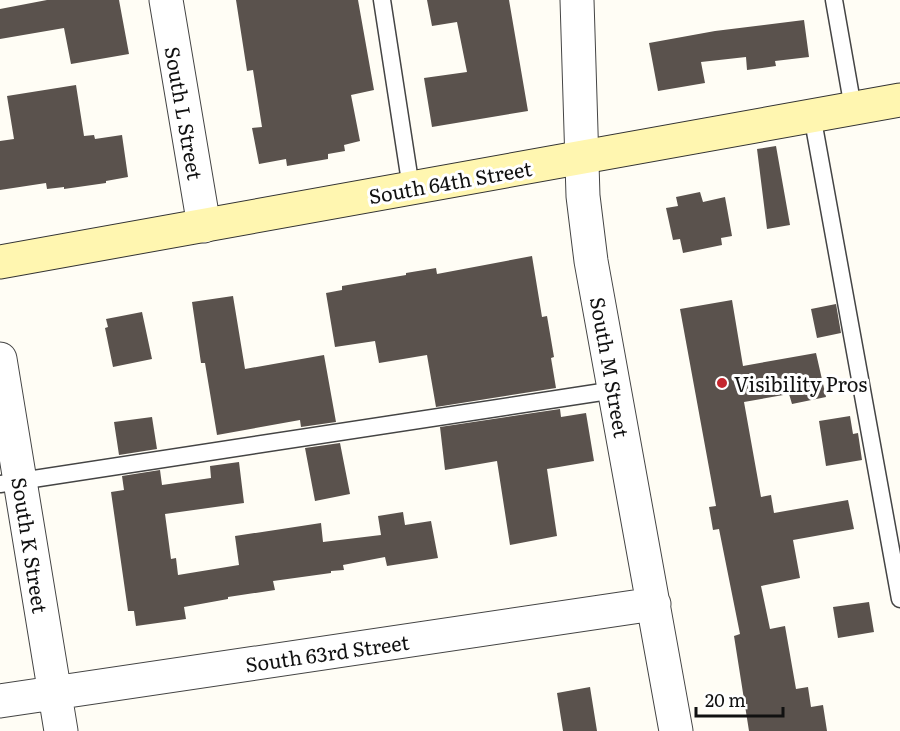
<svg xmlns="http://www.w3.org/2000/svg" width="900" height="731" font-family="Literata,serif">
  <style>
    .building { fill: #5a524d }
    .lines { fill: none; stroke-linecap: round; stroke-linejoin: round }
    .lane-casing { stroke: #444; stroke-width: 19 }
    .street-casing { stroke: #444; stroke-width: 35 }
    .secondary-casing { stroke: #333; stroke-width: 35 }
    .lane { stroke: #fff; stroke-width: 16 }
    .street { stroke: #fff; stroke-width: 33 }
    .secondary { stroke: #fff6b0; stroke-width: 33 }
    .poi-dot { fill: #c4262e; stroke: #fff; stroke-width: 2 }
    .labels { text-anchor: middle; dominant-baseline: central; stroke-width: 6; stroke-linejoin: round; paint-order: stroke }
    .street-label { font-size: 20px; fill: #111; stroke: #fff }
    .poi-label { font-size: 20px; fill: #111; stroke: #fff; text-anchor: start }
  </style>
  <rect width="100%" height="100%" fill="#fffdf5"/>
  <!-- building -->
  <path class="building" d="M47 0H119L129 54 71 64 64 28 0 39V9Z
    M236 0H358L374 90 351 95 360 141 344 145 345 151 328 154V159L287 166 286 159 259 164 252 128 262 127 253 70 247 71Z
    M427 0H509L528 111 432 127 424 78 467 72 457 22 432 26Z
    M804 20 809 57 775 61 776 66 747 70 746 57 701 62 705 83 658 91 649 43 715 31Z
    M76 85 84 136 94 135 95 139 122 135 128 177 106 181V183L64 189V187L47 189 46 183 0 190V141L14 139 7 96Z
    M776 146 790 225 767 229 757 149Z
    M700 192 703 202 725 197 732 236 721 238 722 245 683 253 680 239 673 240 666 208 678 206 676 197Z
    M532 256 542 317 547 316 554 357 551 358 556 388 436 407 427 355 379 363 375 341 335 347 326 293 342 290V286L406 275V273L436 268 437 274Z
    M233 296 245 369 324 355 336 422 301 427 300 420 217 435 205 363H201L192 302Z
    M732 300 743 366 816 353 826 397 792 404 789 394 744 402 761 497 771 495 774 513 848 500 854 529 793 540 800 578 761 586 770 629 785 626 796 689 808 687 811 707 823 705 827 731H749L734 636 740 634 719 529 713 530 709 507 716 506 680 309Z
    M836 304 841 333 817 338 811 309Z
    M142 312 152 359 113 367 105 328 108 327 106 319Z
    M560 409 561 417 586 413 594 461 547 469 557 536 510 545 497 461 445 470 440 427Z
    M850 416 853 434 858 433 862 460 826 466 819 421Z
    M152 417 157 449 119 455 114 422Z
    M340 443 350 494 315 501 305 448Z
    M239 462 244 503 165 514 171 559 176 558 178 575 239 565 235 536 321 523 323 542 381 535 378 516 403 512 405 525 431 521 438 558 387 566 385 557 343 565 344 570 331 571V573L273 581 275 590 228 597V599L184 607 186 619 136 626 134 611H128L111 492 124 490 122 476 160 470 162 485 211 478 210 466Z
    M869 602 874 632 838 638 833 607Z
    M590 687 597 731H563L557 693Z"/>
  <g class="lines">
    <defs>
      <path id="lane" d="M382 0 411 188
        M834 0 853 108
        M812 115 900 599
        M0 484 615 390"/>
      <path id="street" d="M166 0 204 226
        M577 0 583 196 591 261 676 731
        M0 359 61 731
        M0 701 654 604"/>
      <path id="secondary" d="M0 262 900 100"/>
    </defs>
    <!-- lane casing -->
    <use href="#lane" class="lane-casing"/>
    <!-- street casing -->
    <use href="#street" class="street-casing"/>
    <!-- secondary casing -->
    <use href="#secondary" class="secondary-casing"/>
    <!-- lane -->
    <use href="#lane" class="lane"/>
    <!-- street -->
    <use href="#street" class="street"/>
    <!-- secondary -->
    <use href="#secondary" class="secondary"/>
  </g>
  <!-- markers -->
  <circle class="poi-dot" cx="722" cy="383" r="6"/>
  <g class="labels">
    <!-- street labels -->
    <g class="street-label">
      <text transform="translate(185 113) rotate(80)">South L Street</text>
      <text transform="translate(450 181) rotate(-10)">South 64th Street</text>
      <text transform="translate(611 367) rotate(80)">South M Street</text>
      <text transform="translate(31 545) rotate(81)">South K Street</text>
      <text transform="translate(327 652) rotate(-8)">South 63rd Street</text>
    </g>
    <!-- poi labels -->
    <g class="poi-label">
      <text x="734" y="383">Visibility Pros</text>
    </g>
  </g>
  <!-- scale -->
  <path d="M696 707v9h87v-9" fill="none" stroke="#111111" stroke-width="3"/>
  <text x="705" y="707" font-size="18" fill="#111111" stroke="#ffffff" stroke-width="4.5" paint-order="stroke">20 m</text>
</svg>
